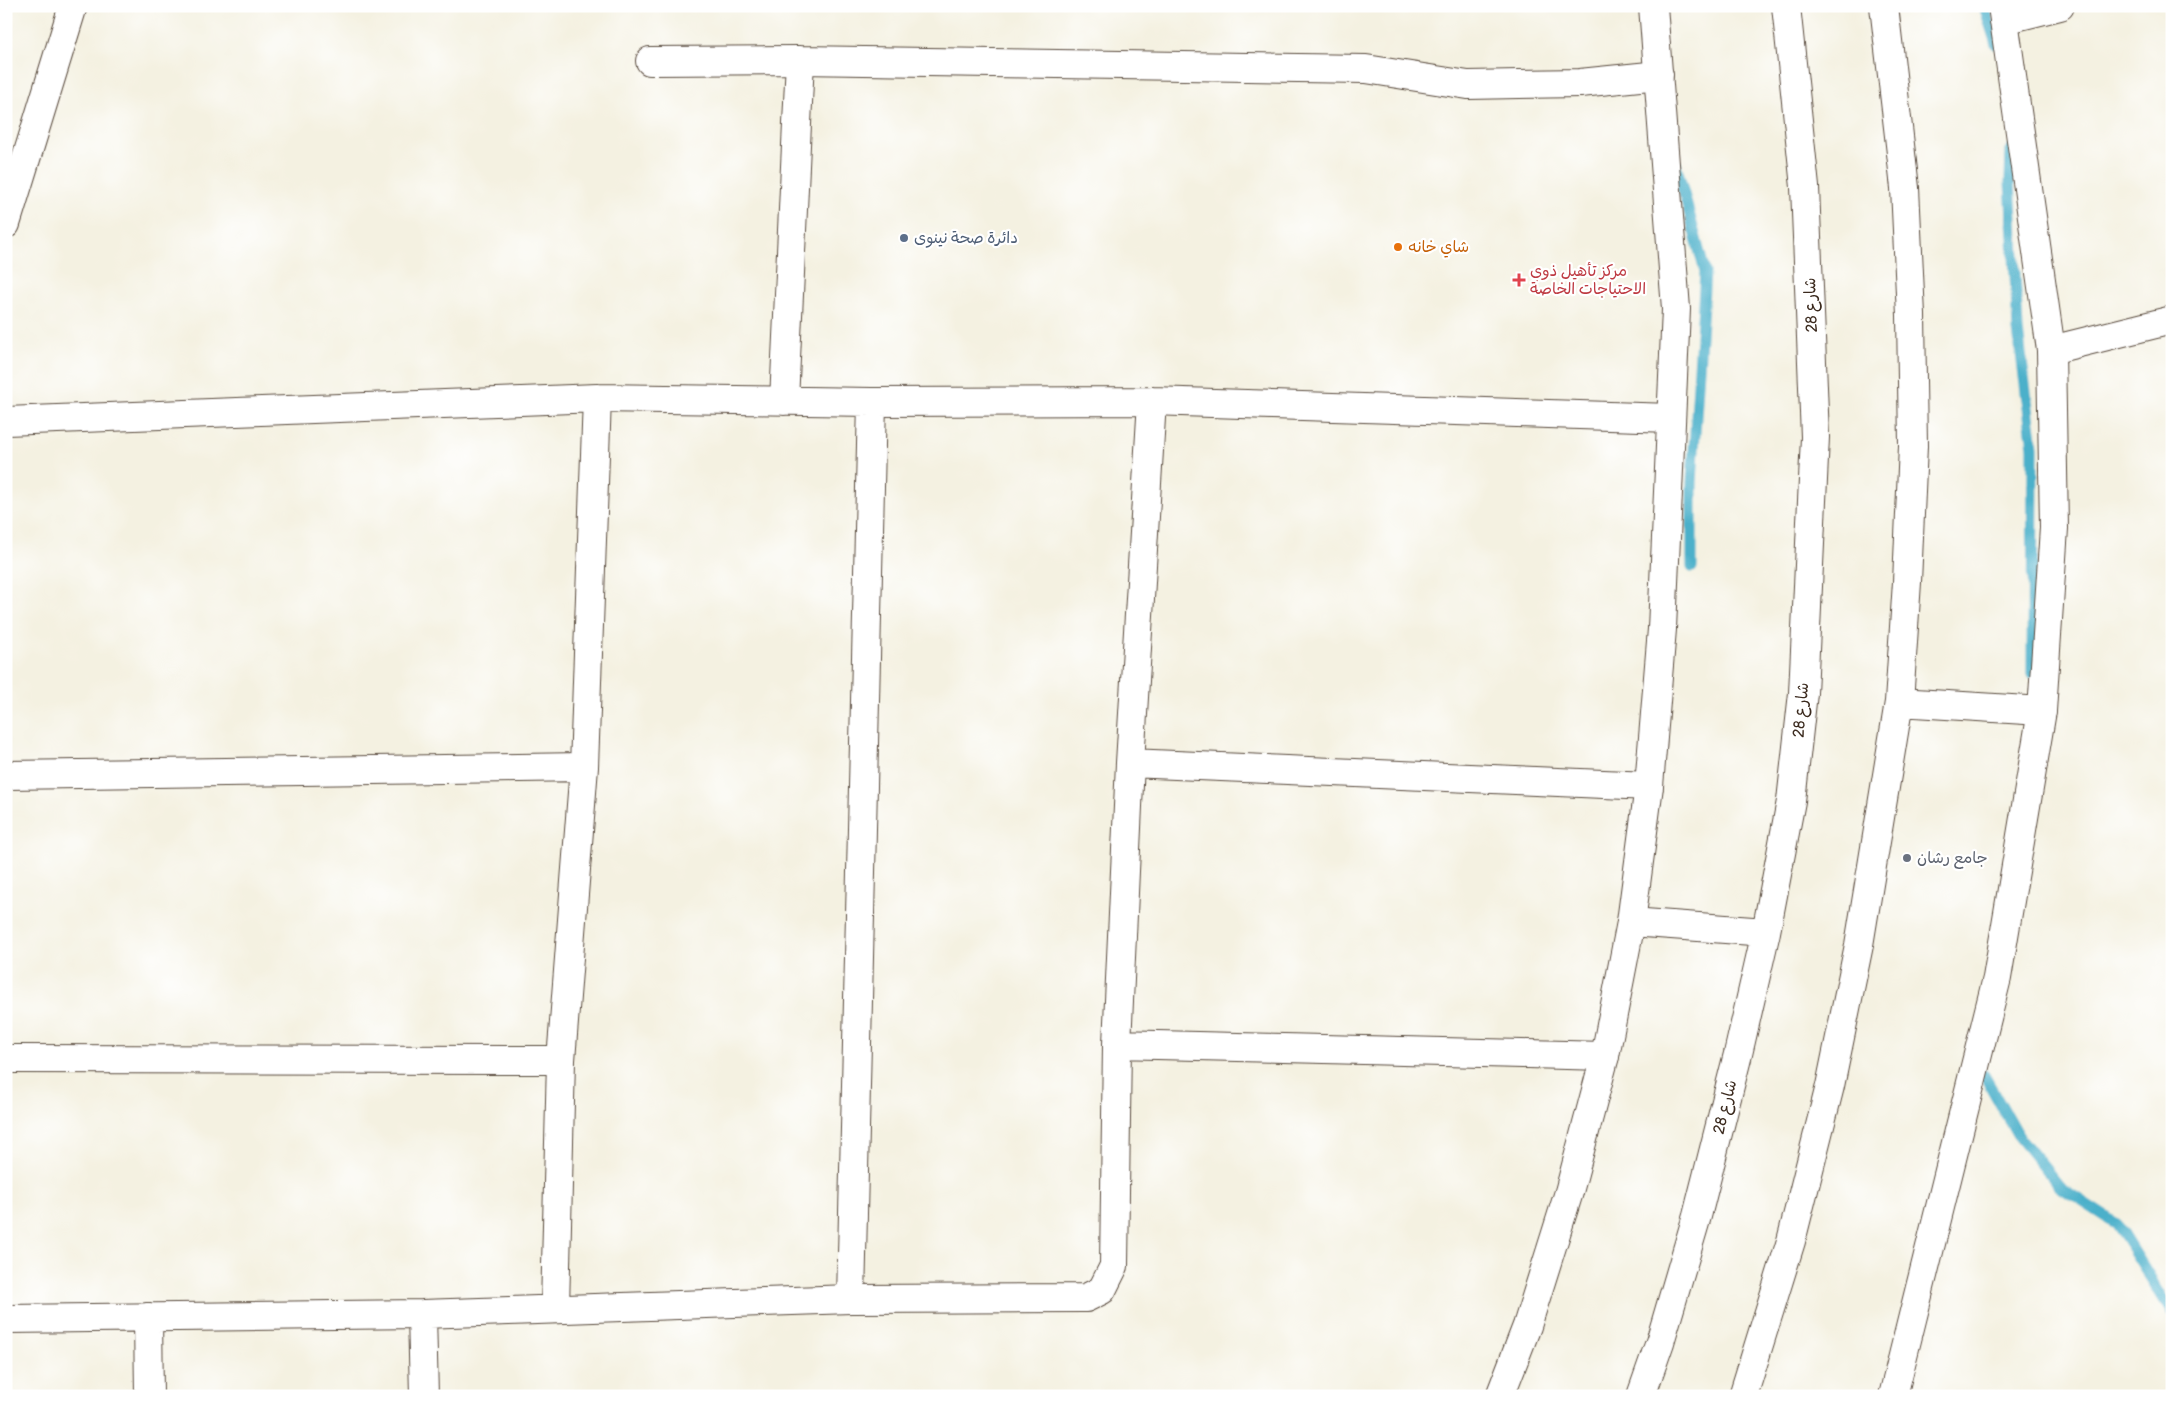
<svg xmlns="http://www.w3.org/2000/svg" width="2178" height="1402" font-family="Pangolin,'Playpen Sans Arabic',sans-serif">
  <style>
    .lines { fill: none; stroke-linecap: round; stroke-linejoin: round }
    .stream { stroke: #4bb0ca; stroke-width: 11 }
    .minor-casing { stroke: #57483b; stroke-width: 30 }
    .major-casing { stroke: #57483b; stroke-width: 30 }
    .highway-casing { stroke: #57483b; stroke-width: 30 }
    .minor { stroke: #fff; stroke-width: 28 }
    .major { stroke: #fff; stroke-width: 28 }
    .highway { stroke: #fff; stroke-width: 28 }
    .service-dot { fill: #5c6f8a; stroke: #fff; stroke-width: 2 }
    .food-dot { fill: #e8710a; stroke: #fff; stroke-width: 2 }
    .health-dot { fill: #e0444e; stroke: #fff; stroke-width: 2 }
    .worship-dot { fill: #6b7280; stroke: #fff; stroke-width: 2 }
    .labels { text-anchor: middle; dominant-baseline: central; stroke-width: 4.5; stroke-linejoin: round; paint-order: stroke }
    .service-label { font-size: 16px; fill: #4e5e75; stroke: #fff; text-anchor: start }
    .food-label { font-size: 16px; fill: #c56008; stroke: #fff; text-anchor: start }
    .health-label { font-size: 16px; fill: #be3a42; stroke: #fff; text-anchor: start }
    .street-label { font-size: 16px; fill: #3b2a1e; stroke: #fff }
    .worship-label { font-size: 16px; fill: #5b616d; stroke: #fff; text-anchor: start }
  </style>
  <rect width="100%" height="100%" fill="#fff"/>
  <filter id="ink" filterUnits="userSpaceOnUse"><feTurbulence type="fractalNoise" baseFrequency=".02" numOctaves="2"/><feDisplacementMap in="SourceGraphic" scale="10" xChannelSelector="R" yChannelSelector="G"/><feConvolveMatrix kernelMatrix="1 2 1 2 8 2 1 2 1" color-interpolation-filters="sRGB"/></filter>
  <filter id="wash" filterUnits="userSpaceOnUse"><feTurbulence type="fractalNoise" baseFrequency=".0096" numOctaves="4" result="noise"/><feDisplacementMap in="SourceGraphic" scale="20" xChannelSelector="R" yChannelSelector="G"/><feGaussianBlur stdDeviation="1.12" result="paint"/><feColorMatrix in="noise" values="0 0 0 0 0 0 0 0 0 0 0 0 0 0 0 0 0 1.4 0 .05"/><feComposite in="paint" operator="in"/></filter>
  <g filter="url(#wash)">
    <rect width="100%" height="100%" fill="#f4f1e1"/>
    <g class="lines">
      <!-- stream -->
      <path class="stream" d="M1984 6 1996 44
        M2011 150 2010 182 2018 330 2033 447 2032 673
        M1676 164 1705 272 1692 482V567
        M1984 1075 2017 1134 2060 1187 2117 1224 2172 1312"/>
    </g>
  </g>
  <g filter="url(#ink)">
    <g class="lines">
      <defs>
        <path id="minor" d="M2004 20 2060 6
          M650 61 800 60 1366 69 1468 85 1580 83 1659 75
          M6 224 73 6
          M2051 350 2172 320
          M784 401 800 60
          M6 421 597 398 872 402 1152 401 1671 418
          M1130 763 1649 786
          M6 775 584 767
          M1117 1044 1605 1056
          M6 1059 561 1060
          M851 1299 872 402
          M555 1308 561 1060 584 767 597 398
          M422 1314 424 1396
          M148 1317 149 1396
          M6 1319 422 1314 851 1299 1086 1298 1102 1290 1114 1266 1117 1044 1130 763 1152 401"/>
        <path id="major" d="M1500 1396 1527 1326 1569 1192 1605 1056 1631 922 1649 786 1662 629 1676 309 1653 6
          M1893 1396 1997 978 2042 711 2054 528 2051 350 2002 6"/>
        <path id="highway" d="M1899 702 2042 711
          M1631 922 1766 932
          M1641 1396 1660 1342 1697 1216 1738 1054 1766 932 1791 801 1803 693 1815 437 1805 187 1786 6
          M1743 1396 1791 1241 1830 1086 1859 945 1899 702 1907 582 1913 446 1911 315 1905 188 1884 6"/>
      </defs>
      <!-- minor casing -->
      <use href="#minor" class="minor-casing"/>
      <!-- major casing -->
      <use href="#major" class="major-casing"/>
      <!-- highway casing -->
      <use href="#highway" class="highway-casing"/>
      <!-- minor -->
      <use href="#minor" class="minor"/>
      <!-- major -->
      <use href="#major" class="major"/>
      <!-- highway -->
      <use href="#highway" class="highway"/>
    </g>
  </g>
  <!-- markers -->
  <circle class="service-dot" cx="904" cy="238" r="5"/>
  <circle class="food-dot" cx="1398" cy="247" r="5"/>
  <path class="health-dot" d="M1516.5 272.5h5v5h5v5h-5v5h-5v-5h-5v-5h5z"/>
  <circle class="worship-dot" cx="1907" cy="858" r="5"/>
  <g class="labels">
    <!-- service labels -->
    <g class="service-label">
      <text x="914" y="238">دائرة صحة نينوى</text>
    </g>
    <!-- food labels -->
    <g class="food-label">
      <text x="1408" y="247">شاي خانه</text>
    </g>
    <!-- health labels -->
    <g class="health-label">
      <text x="1530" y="271">مركز تأهيل ذوي<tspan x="1530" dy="18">الاحتياجات الخاصة</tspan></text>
    </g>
    <!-- street labels -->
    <g class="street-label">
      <text transform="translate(1811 305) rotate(-92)">شارع 28</text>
      <text transform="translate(1801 710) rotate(-85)">شارع 28</text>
      <text transform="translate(1725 1107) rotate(-76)">شارع 28</text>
    </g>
    <!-- worship labels -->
    <g class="worship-label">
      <text x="1917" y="858">جامع رشان</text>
    </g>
  </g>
  <!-- margin -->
  <rect width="2178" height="1402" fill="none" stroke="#fff" stroke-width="25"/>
</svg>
